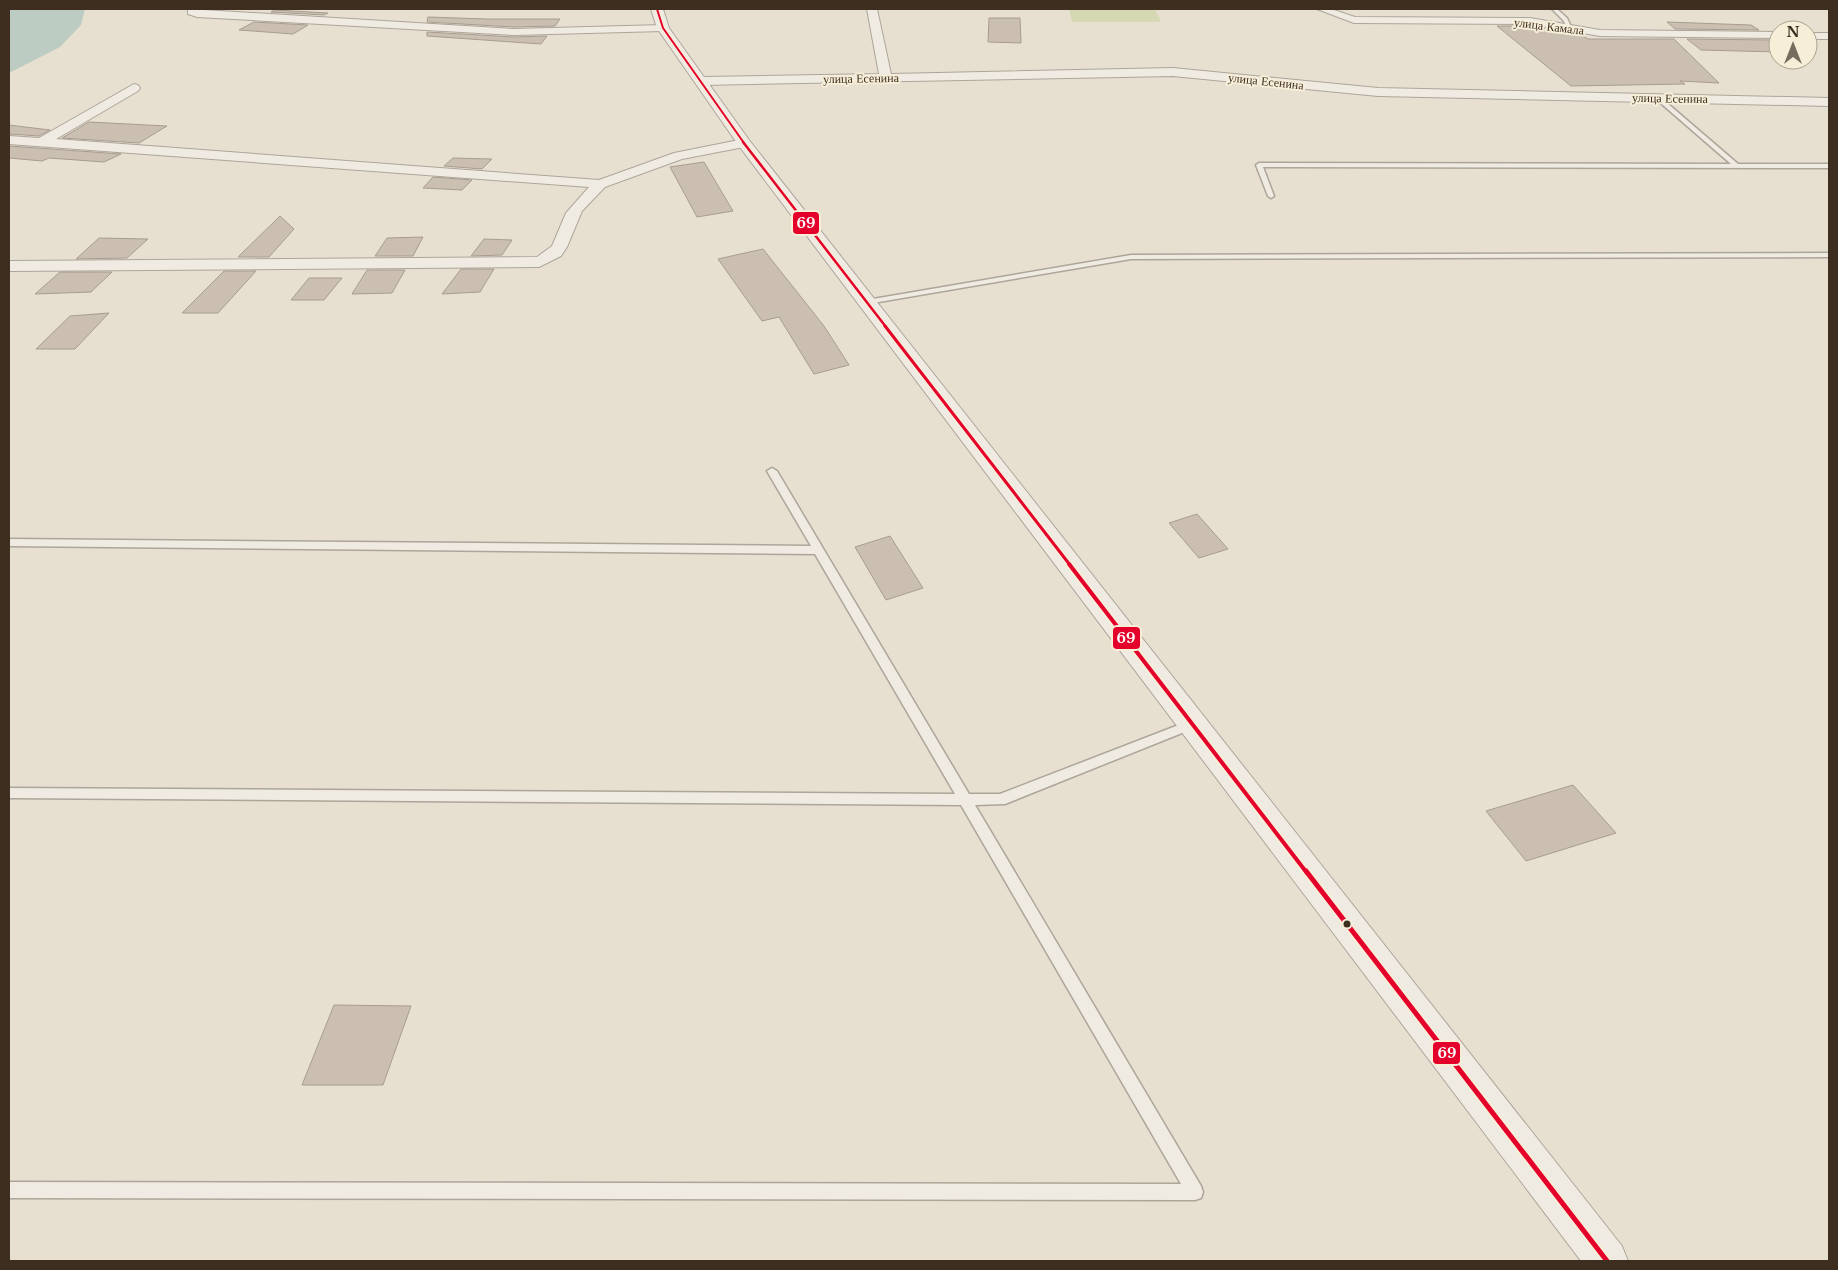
<svg xmlns="http://www.w3.org/2000/svg" width="1838" height="1270" font-family="'Libre Baskerville',serif">
  <style>
    .green { fill: #d6d7b3 }
    .water { fill: #bcccc2 }
    .building { fill: #cbbfb2; stroke: #a89c90 }
    .lines { fill: none; stroke-linecap: round; stroke-linejoin: round }
    .service-casing { stroke: #ada599; stroke-width: 3 }
    .minor-casing { stroke: #ada599; stroke-width: 2 }
    .tertiary-casing { stroke: #ada599; stroke-width: 2 }
    .service { fill: #efebe3; fill-rule: evenodd }
    .minor { fill: #efebe3; fill-rule: evenodd }
    .tertiary { fill: #efebe3; fill-rule: evenodd }
    .bus-1-far4-casing { stroke: #f7eed8; stroke-width: 4 }
    .bus-1-far3-casing { stroke: #f7eed8; stroke-width: 5 }
    .bus-1-far2-casing { stroke: #f7eed8; stroke-width: 6 }
    .bus-1-far1-casing { stroke: #f7eed8; stroke-width: 8 }
    .bus-1-casing { stroke: #f7eed8; stroke-width: 9 }
    .bus-1-far4 { stroke: #e4002b; stroke-width: 2 }
    .bus-1-far3 { stroke: #e4002b; stroke-width: 2.5 }
    .bus-1-far2 { stroke: #e4002b; stroke-width: 3 }
    .bus-1-far1 { stroke: #e4002b; stroke-width: 4 }
    .bus-1 { stroke: #e4002b; stroke-width: 5 }
    .bus-dot { fill: #3d2e20; stroke: #f7eed8; stroke-width: 2 }
    .labels { text-anchor: middle; dominant-baseline: central; stroke-width: 4; stroke-linejoin: round; paint-order: stroke }
    .far-street-label { font-size: 12px; fill: #3d2e20; stroke: #f7eed8 }
    .line-badge { stroke: #f7eed8; stroke-width: 2 }
    .badge-label { font-size: 14px; text-anchor: middle; font-weight: bold; fill: #fff }
  </style>
  <rect width="100%" height="100%" fill="#e7e0d1"/>
  <!-- green -->
  <path class="green" d="M1069 9H1155L1161 22H1072Z"/>
  <!-- water -->
  <path class="water" d="M9 9H85L81 25 60 47 9 73Z"/>
  <!-- building -->
  <path class="building" d="M275 10 328 13 324 15 271 12Z
    M428 17 487 19H560L555 26 514 27 427 22Z
    M989 18H1020L1021 43 988 42Z
    M254 22 308 25 293 34 239 30Z
    M1667 22 1751 25 1759 30 1675 29Z
    M1497 26H1530L1581 35 1588 39H1674L1719 83 1680 81 1685 84 1571 86Z
    M427 32 514 37 547 36 541 44 427 36Z
    M1687 39 1775 40 1778 41V52L1701 50Z
    M89 122 167 126 139 143 62 138Z
    M9 125 50 130 39 136 9 134Z
    M9 146 121 154 104 162 49 158 42 161 9 158Z
    M453 158 492 159 482 169 444 166Z
    M704 162 733 211 697 217 670 167Z
    M433 177 472 180 462 190 423 188Z
    M280 216 294 229 269 257H238Z
    M423 237 413 256H375L387 238Z
    M99 238 148 239 127 258 76 259Z
    M484 239 512 240 502 255 471 256Z
    M763 249 824 326 849 365 814 374 779 317 762 321 718 259Z
    M461 269H494L480 292 442 294Z
    M367 270H405L392 293 352 294Z
    M224 271H256L218 313H182Z
    M60 272H112L91 292 35 294Z
    M309 278H342L324 300H291Z
    M109 313 75 349H36L70 316Z
    M1197 514 1228 549 1199 558 1169 523Z
    M890 536 923 588 886 600 855 547Z
    M1573 785 1616 833 1526 861 1486 811Z
    M334 1005 411 1006 383 1085H302Z"/>
  <g class="lines">
    <defs>
      <path id="service" d="M1552 9H1557L1567 18 1572 29H1568L1563 20Z
        M1656 97H1660L1738 164H1829V168L1263 167 1274 196 1271 198 1268 196 1256 165 1259 163 1731 164 1656 99Z
        M1829 253V257L1131 259 867 304 863 302 867 300 1131 255Z
        M772 468 777 471 969 794H1000L1189 721 1193 719 1197 721 1199 724 1197 727 1005 804 975 805 1201 1186 1203 1192 1201 1198 1195 1200 9 1198V1182L1181 1184 961 805 9 798V788L955 794 815 554 9 546V539L811 546 767 471Z"/>
      <path id="minor" d="M188 9 514 29 663 25 668 28 663 31 514 35 197 17 188 14Z
        M867 9H877L891 74 1173 68 1378 88 1829 98V106L1378 96 1173 76 702 85 696 81 702 77 879 74Z
        M1317 9H1331L1355 17 1530 18 1600 30 1778 32V38L1600 36 1530 24 1354 23Z
        M1808 33H1829V39H1808Z
        M134 84 138 85 140 88 138 91 56 139 599 180 674 153 744 139 751 143 744 147 682 159 605 187 582 211 567 247 561 256 539 267 9 271V261L537 257 552 246 566 213 589 187 9 144V136L39 138Z"/>
      <path id="tertiary" d="M651 9H663L669 28 749 140 1622 1246 1628 1261H1581L739 146 657 28Z"/>
    </defs>
    <!-- service casing -->
    <use href="#service" class="service-casing"/>
    <!-- minor casing -->
    <use href="#minor" class="minor-casing"/>
    <!-- tertiary casing -->
    <use href="#tertiary" class="tertiary-casing"/>
    <!-- service -->
    <use href="#service" class="service"/>
    <!-- minor -->
    <use href="#minor" class="minor"/>
    <!-- tertiary -->
    <use href="#tertiary" class="tertiary"/>
    <defs>
      <path id="bus-1-far4" d="M657 9 663 28 744 143"/>
      <path id="bus-1-far3" d="M743 142 886 327"/>
      <path id="bus-1-far2" d="M885 326 1070 565"/>
      <path id="bus-1-far1" d="M1069 564 1307 873"/>
      <path id="bus-1" d="M1306 871 1607 1261"/>
    </defs>
    <!-- bus-1-far4 casing -->
    <use href="#bus-1-far4" class="bus-1-far4-casing"/>
    <!-- bus-1-far3 casing -->
    <use href="#bus-1-far3" class="bus-1-far3-casing"/>
    <!-- bus-1-far2 casing -->
    <use href="#bus-1-far2" class="bus-1-far2-casing"/>
    <!-- bus-1-far1 casing -->
    <use href="#bus-1-far1" class="bus-1-far1-casing"/>
    <!-- bus-1 casing -->
    <use href="#bus-1" class="bus-1-casing"/>
    <!-- bus-1-far4 -->
    <use href="#bus-1-far4" class="bus-1-far4"/>
    <!-- bus-1-far3 -->
    <use href="#bus-1-far3" class="bus-1-far3"/>
    <!-- bus-1-far2 -->
    <use href="#bus-1-far2" class="bus-1-far2"/>
    <!-- bus-1-far1 -->
    <use href="#bus-1-far1" class="bus-1-far1"/>
    <!-- bus-1 -->
    <use href="#bus-1" class="bus-1"/>
  </g>
  <!-- markers -->
  <circle class="bus-dot" cx="1347" cy="924" r="4.5"/>
  <g class="labels">
    <!-- far-street labels -->
    <g class="far-street-label">
      <text transform="translate(1549 26) rotate(7)">улица Камала</text>
      <text transform="translate(861 78) rotate(-1)">улица Есенина</text>
      <text transform="translate(1266 81) rotate(6)">улица Есенина</text>
      <text transform="translate(1670 98) rotate(1)">улица Есенина</text>
    </g>
  </g>
  <g class="line-badge">
    <rect x="792" y="211" width="28" height="24" rx="5" fill="#e4002b"/>
    <rect x="1112" y="626" width="29" height="24" rx="5" fill="#e4002b"/>
    <rect x="1432" y="1041" width="29" height="24" rx="5" fill="#e4002b"/>
  </g>
  <g class="badge-label">
    <text x="806" y="228">69</text>
    <text x="1126" y="643">69</text>
    <text x="1447" y="1058">69</text>
  </g>
  <!-- border -->
  <rect width="1838" height="1270" fill="none" stroke="#3d2e20" stroke-width="20"/>
  <!-- north arrow -->
  <g transform="translate(1793 45)"><circle r="24" fill="#f7eed8" stroke="#ada18e"/>
  <path d="M0-4L9 19L0 12L-9 19Z" fill="#786c5e"/>
  <text y="-8" font-size="14" font-weight="bold" text-anchor="middle" fill="#3d2e20">N</text>
  </g>
</svg>
